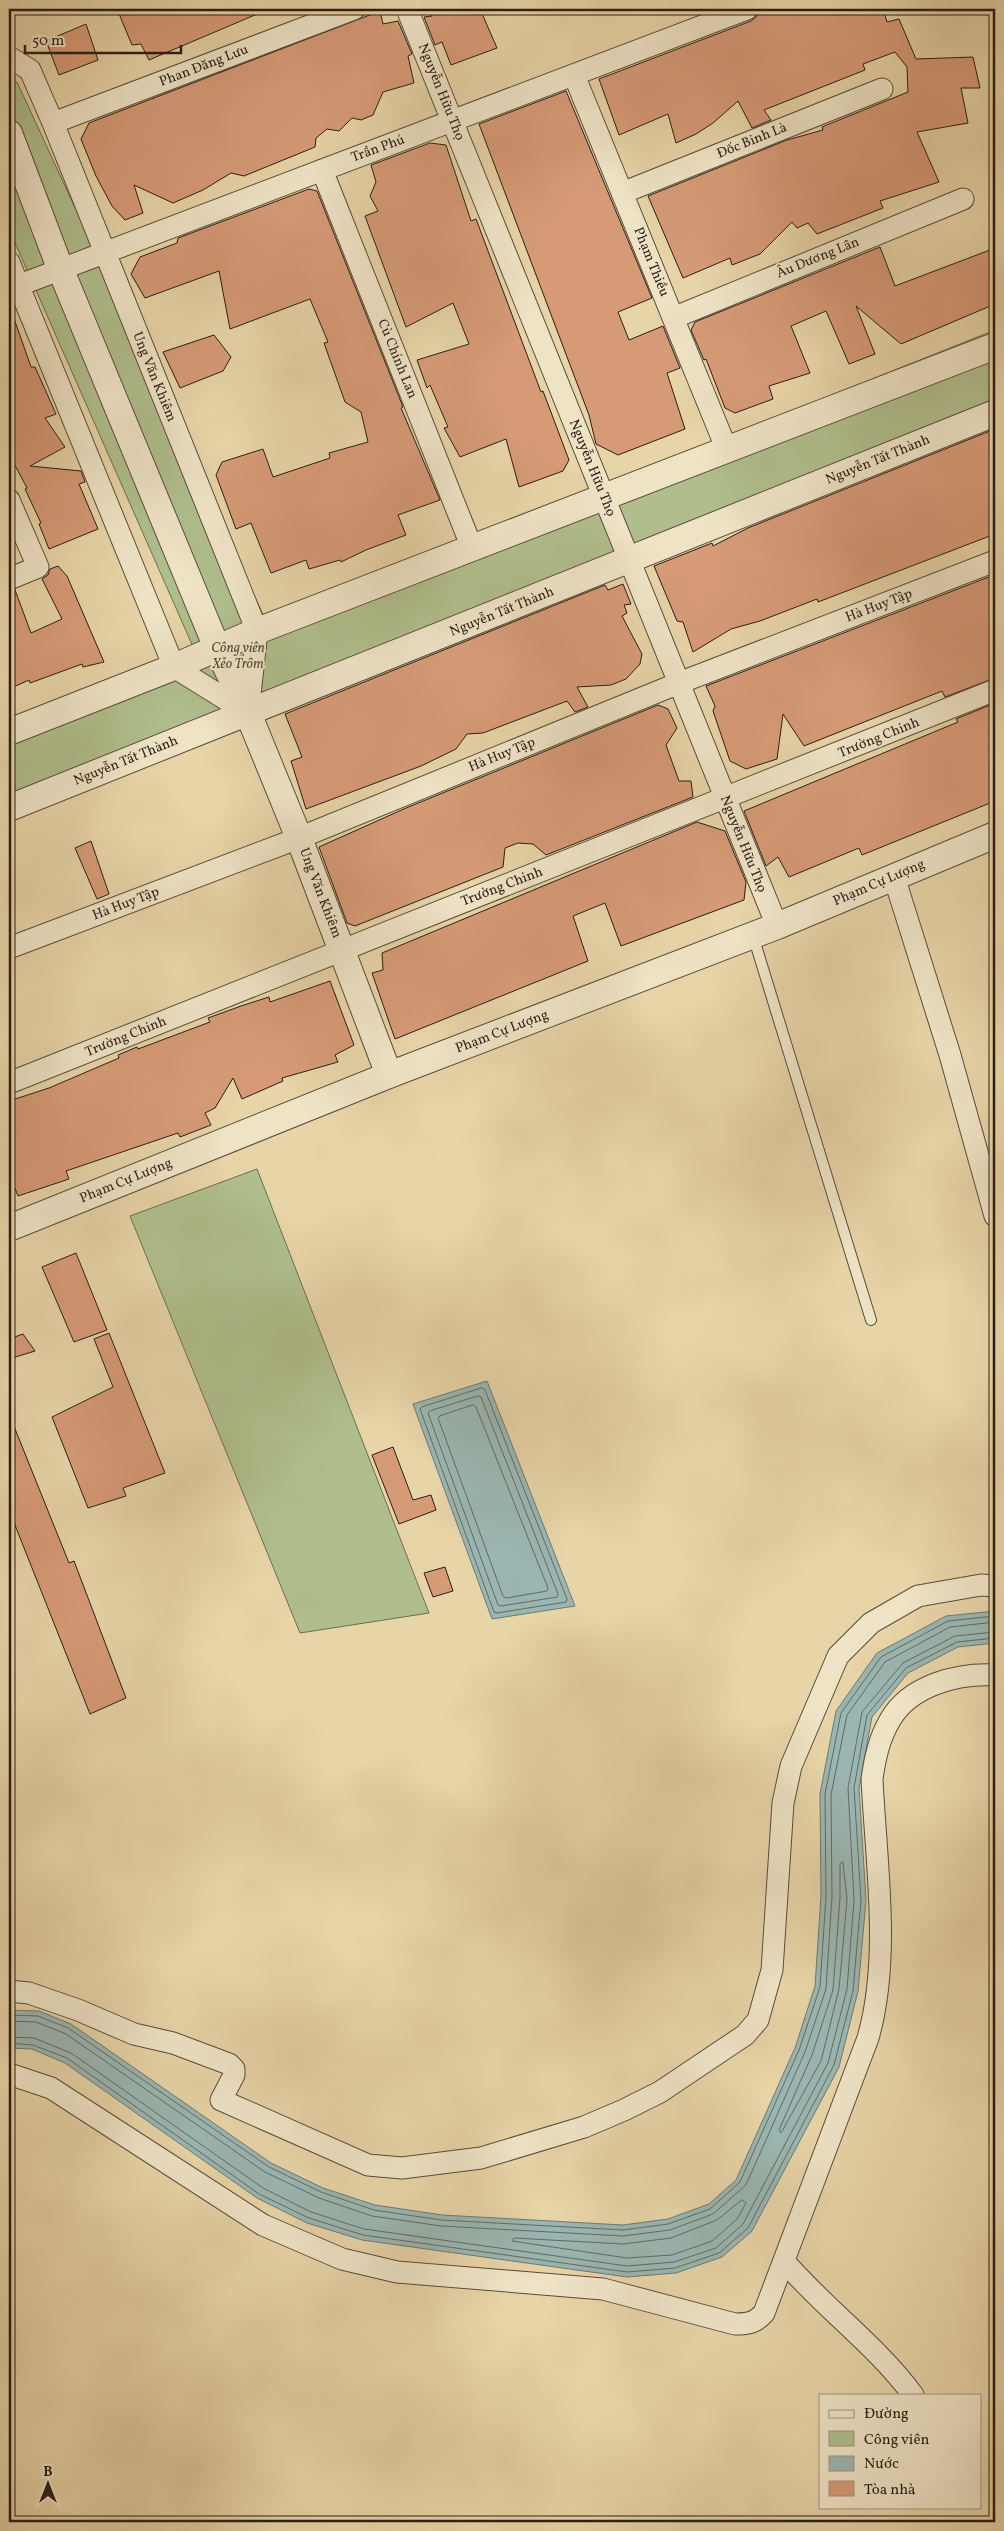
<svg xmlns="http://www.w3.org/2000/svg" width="1004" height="2531" font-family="Vollkorn,serif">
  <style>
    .green { fill: #afbe8c; stroke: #6c6e50 }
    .water { fill: #9ab6b1; stroke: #6d7973 }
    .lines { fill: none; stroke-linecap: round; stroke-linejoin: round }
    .shore { stroke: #626a63; stroke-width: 1 }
    .building { fill: #d69a77; stroke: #291e15 }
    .service-casing { stroke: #584c3a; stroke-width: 12 }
    .minor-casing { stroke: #584c3a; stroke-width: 23 }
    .tertiary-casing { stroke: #584c3a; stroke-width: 28 }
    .service { stroke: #efe3c6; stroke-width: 10 }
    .minor { stroke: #efe3c6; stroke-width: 21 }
    .tertiary { stroke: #efe3c6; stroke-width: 26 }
    .labels { text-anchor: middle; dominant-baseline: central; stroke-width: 4; stroke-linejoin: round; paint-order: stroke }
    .street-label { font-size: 14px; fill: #291e15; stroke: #efe3c6 }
    .park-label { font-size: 14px; font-style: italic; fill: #514e39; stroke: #efe3c6 }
  </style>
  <rect width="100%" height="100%" fill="#e7d4a7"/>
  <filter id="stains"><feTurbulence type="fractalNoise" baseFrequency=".004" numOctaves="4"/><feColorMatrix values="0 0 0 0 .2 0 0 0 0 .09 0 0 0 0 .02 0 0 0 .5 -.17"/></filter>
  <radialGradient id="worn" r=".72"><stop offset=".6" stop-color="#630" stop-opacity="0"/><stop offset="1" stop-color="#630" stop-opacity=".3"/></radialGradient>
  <!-- green -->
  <path class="green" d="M17 82 266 621 995 330V401L9 795V723L194 649 9 229V84Z
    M257 1169 429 1613 300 1633 130 1216Z"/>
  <!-- water -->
  <path class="water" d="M487 1381 575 1606 492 1619 413 1404Z
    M995 1611V1643L958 1647 908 1673 872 1717 859 1788 866 1900 858 1991 839 2067 752 2231 722 2257 676 2273 627 2277 362 2240 307 2223 257 2198 65 2063 32 2049 9 2048V2010L39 2011 71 2024 271 2163 323 2188 375 2205 442 2215 623 2225 668 2219 709 2204 736 2180 795 2048 815 1986 821 1896 820 1794 836 1711 877 1653 946 1616Z"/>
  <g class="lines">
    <!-- shore -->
    <path class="shore" d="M482 1388 485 1390 567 1599 566 1602 497 1613 494 1612 420 1409 422 1407Z
      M478 1396 481 1397 558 1594 557 1597 501 1606 498 1605 428 1413 430 1411Z
      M473 1405 476 1407 548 1588 547 1591 506 1598 503 1596 438 1418 440 1416Z
      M843 1862 847 1900 839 1989 821 2061 781 2133 779 2130 812 2055 833 1990 840 1898V1864Z
      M9 2015 38 2016 68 2028 269 2167 321 2192 374 2210 441 2220 623 2230 668 2224 710 2209 740 2182 799 2050 820 1987 826 1896 825 1794 841 1713 881 1657 948 1621 995 1616
      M9 2021 36 2022 66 2034 265 2172 319 2198 372 2216 441 2226 623 2236 670 2230 713 2214 746 2185 805 2052 826 1989 832 1897 831 1795 847 1715 885 1662 950 1627 995 1622
      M9 2037 34 2038 71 2053 263 2188 311 2212 364 2229 627 2266 674 2262 716 2248 743 2224 828 2063 847 1989 854 1900 848 1788 862 1712 903 1663 955 1636 995 1632
      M9 2043 33 2045 67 2058 259 2194 309 2218 363 2235 627 2272 675 2268 719 2253 748 2228 834 2065 853 1991 861 1900 854 1788 867 1715 906 1668 957 1642 995 1638
      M742 2200 746 2203 737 2219 712 2241 672 2255 627 2258 512 2241 514 2238 623 2244 671 2238 717 2220Z"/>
  </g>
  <!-- building -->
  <path class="building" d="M117 9H269L149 60 141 44 132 45Z
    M429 9H480L497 48 451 65 442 42 435 45 424 17 432 16Z
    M759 9H883L887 22 899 19 916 59 973 57 980 88H961L968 123 917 132 939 182 880 201 883 208 817 234 808 223 797 228 792 222 760 254 732 265 730 258 683 278 648 196 787 140 823 130 822 127 908 92 907 67 895 52 863 64 865 70 764 110 771 120 752 128 738 101 713 123 696 134 676 143 668 114 619 135 599 79 751 21 757 16Z
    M380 11 383 24 398 21 412 54 408 56 414 83 383 92 373 115 361 120 352 118 339 131 327 129 316 138 315 147 244 176 231 173 203 190 173 203 134 185 143 213 125 220 112 206 96 176 81 139 89 123Z
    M86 24 98 60 59 75 46 41Z
    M566 91 652 298 618 312 629 340 663 326 680 368 667 373 685 429 618 455 596 444 589 415 479 124Z
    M430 143 446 145 471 221 476 219 541 392 543 391 569 460 563 471 519 487 506 439 460 457 444 428 448 427 430 385 427 388 417 360 469 344 453 303 406 327 365 216 378 211 370 196 376 182 371 165Z
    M309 189 317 191 321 201 403 407 401 408 440 500 398 515 406 535 366 550 341 562 340 560 309 569 306 560 271 573 251 523 236 529 216 475 222 462 263 449 273 477 330 458 329 453 368 442 361 412 345 402 324 343 328 342 310 299 230 329 219 271 145 298 131 274 140 257 177 243 178 238Z
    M880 247 895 286 990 250 995 262V304L901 344 856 306 875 354 849 364 826 311 791 326 810 373 769 386 773 399 735 413 725 408 706 359 704 360 691 330 695 322Z
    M11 310 31 367H35L56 414 45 418 65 447 30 466 81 471 85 482 79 484 98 529 49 549 39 524 41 523 25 489 27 488 9 454V311Z
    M214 335 231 357 223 371 180 388 163 352Z
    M995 429V534L818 602 817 599 760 621 731 629 693 652 683 622 677 621 654 566 712 543 713 546 748 528Z
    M58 566 67 576 104 662 83 667 82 664 30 683 29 680 9 689V591L15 590 31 633 62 619 42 579 48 575 50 569Z
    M994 575 995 678 945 697 942 691 804 746 783 714 777 759 746 769 730 761 713 711 715 706 706 686Z
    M623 584 631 604 624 605 627 613 622 616 642 654 640 664 626 679 611 685 577 687 588 707 575 712 567 701 483 733 467 734 456 749 421 766 306 809 291 761 302 757 285 714 605 585 608 590Z
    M995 703V801L862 855 859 848 789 877 778 857 766 866 744 811 958 722 956 719Z
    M658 705 668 709 677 728 666 745 679 781H691L693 797 546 855 533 844 518 843 505 848 503 867 355 926 347 923 319 847 406 808Z
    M697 822 725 831 746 882 744 900 621 946 605 903 573 916 588 961 395 1039 372 973 383 970 382 953Z
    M91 841 109 894 97 899 75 848Z
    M330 981 354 1045 335 1055 338 1062 282 1078 283 1081 242 1099 233 1078 215 1108 205 1113 211 1125 180 1137 178 1133 66 1171 69 1179 18 1196 9 1173V1101L49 1088 119 1058 118 1055 137 1047 138 1049 210 1022 208 1018 241 1006 269 997 270 1002Z
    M76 1253 107 1330 74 1342 42 1267Z
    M109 1333 165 1473 123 1488 126 1496 88 1508 52 1417 113 1387 94 1339Z
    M23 1334 35 1351 9 1359V1339Z
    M9 1414 69 1563 74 1561 126 1698 90 1714 9 1510Z
    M393 1447 413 1500 431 1495 436 1510 399 1524 372 1455Z
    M445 1567 453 1591 433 1597 424 1573Z"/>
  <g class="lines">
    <defs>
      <path id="service" d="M753 936 871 1320"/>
      <path id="minor" d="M407 9 777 926
        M9 57 30 70 53 123 257 631 248 713 174 667 9 262
        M574 75 727 450
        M53 123 354 9
        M322 170 472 548
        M622 193 882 89
        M9 289 747 9
        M673 318 963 199
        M9 500 38 567 9 579
        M894 877 950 1055 995 1216
        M9 948 299 838 679 683 995 561
        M9 1083 995 690
        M9 1991 29 1993 78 2010 134 2034 173 2043 229 2064 234 2069V2075L221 2100 368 2165 402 2168 481 2158 584 2127 624 2110 660 2092 745 2035 758 2020 772 1970 783 1803 791 1766 838 1656 871 1623 918 1596 981 1585 995 1586
        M9 2074 51 2088 263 2225 342 2259 397 2272 603 2289 735 2324C748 2324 755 2323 764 2313L868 2038C891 1958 876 1863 872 1779 875 1758 879 1739 890 1720 910 1685 958 1673 995 1675
        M784 2261C824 2308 876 2345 913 2395"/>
      <path id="tertiary" d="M9 133 60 268 217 648 248 713 299 838 389 1075
        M9 732 174 667 257 631 995 346
        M9 808 995 413
        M9 1228 389 1075 777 926 995 835"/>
    </defs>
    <!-- service casing -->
    <use href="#service" class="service-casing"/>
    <!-- minor casing -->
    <use href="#minor" class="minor-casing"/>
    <!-- tertiary casing -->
    <use href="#tertiary" class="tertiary-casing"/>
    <!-- service -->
    <use href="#service" class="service"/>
    <!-- minor -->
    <use href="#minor" class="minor"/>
    <!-- tertiary -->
    <use href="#tertiary" class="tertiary"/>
  </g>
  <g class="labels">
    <!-- street labels -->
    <g class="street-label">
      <text transform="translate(204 66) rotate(-21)">Phan Đăng Lưu</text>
      <text transform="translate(441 92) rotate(68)">Nguyễn Hữu Thọ</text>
      <text transform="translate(752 141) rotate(-22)">Đốc Binh Là</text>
      <text transform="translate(378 149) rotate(-20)">Trần Phú</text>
      <text transform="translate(818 258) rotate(-22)">Âu Dương Lân</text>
      <text transform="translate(651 262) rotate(68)">Phạm Thiều</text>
      <text transform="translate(397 359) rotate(68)">Cù Chính Lan</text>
      <text transform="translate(154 377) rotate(68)">Ung Văn Khiêm</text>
      <text transform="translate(878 460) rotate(-22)">Nguyễn Tất Thành</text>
      <text transform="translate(592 468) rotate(68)">Nguyễn Hữu Thọ</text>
      <text transform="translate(879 606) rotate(-21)">Hà Huy Tập</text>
      <text transform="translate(502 612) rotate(-22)">Nguyễn Tất Thành</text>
      <text transform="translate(879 738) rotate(-22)">Trường Chinh</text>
      <text transform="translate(502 755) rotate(-22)">Hà Huy Tập</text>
      <text transform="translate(126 761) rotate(-22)">Nguyễn Tất Thành</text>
      <text transform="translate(743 844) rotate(68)">Nguyễn Hữu Thọ</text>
      <text transform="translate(879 883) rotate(-23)">Phạm Cự Lượng</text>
      <text transform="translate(502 887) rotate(-21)">Trường Chinh</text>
      <text transform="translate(320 893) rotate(69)">Ung Văn Khiêm</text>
      <text transform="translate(126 904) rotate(-21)">Hà Huy Tập</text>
      <text transform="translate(502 1032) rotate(-21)">Phạm Cự Lượng</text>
      <text transform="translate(126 1037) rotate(-22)">Trường Chinh</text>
      <text transform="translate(126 1181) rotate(-22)">Phạm Cự Lượng</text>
    </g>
    <!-- park labels -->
    <g class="park-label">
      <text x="238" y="648">Công viên<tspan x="238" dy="16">Xẻo Trôm</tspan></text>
    </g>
  </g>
  <!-- margin -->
  <rect width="1004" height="2531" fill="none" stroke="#e7d4a7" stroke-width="30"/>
  <rect x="10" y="10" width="984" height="2511" fill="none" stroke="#291e15" stroke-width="2.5"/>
  <rect x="15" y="15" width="974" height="2501" fill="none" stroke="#291e15"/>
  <!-- legend -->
  <rect x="819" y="2394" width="162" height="115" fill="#efe3c6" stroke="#a0947f"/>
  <rect x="829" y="2410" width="25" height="8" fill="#efe3c6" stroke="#a0947f"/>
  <text x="864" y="2418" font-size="15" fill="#291e15">Đường</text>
  <rect x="829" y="2431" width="25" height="15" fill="#afbe8c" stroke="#a0947f"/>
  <text x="864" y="2444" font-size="15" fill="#291e15">Công viên</text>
  <rect x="829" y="2456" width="25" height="15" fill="#9ab6b1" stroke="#a0947f"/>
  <text x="864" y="2468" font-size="15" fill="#291e15">Nước</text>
  <rect x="829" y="2481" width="25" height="15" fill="#d69a77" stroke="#a0947f"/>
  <text x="864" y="2494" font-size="15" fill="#291e15">Tòa nhà</text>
  <!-- north arrow -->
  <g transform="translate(48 2484)" stroke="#efe3c6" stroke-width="4" paint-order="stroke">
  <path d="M0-4L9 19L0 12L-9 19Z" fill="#291e15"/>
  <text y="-8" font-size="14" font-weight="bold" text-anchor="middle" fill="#291e15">B</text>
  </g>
  <!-- scale -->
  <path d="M25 45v8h156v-8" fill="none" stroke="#291e15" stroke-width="2.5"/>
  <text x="32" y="45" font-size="15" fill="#291e15" stroke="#efe3c6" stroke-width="4" paint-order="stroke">50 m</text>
  <rect width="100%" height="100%" filter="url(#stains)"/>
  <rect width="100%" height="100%" fill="url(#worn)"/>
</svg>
